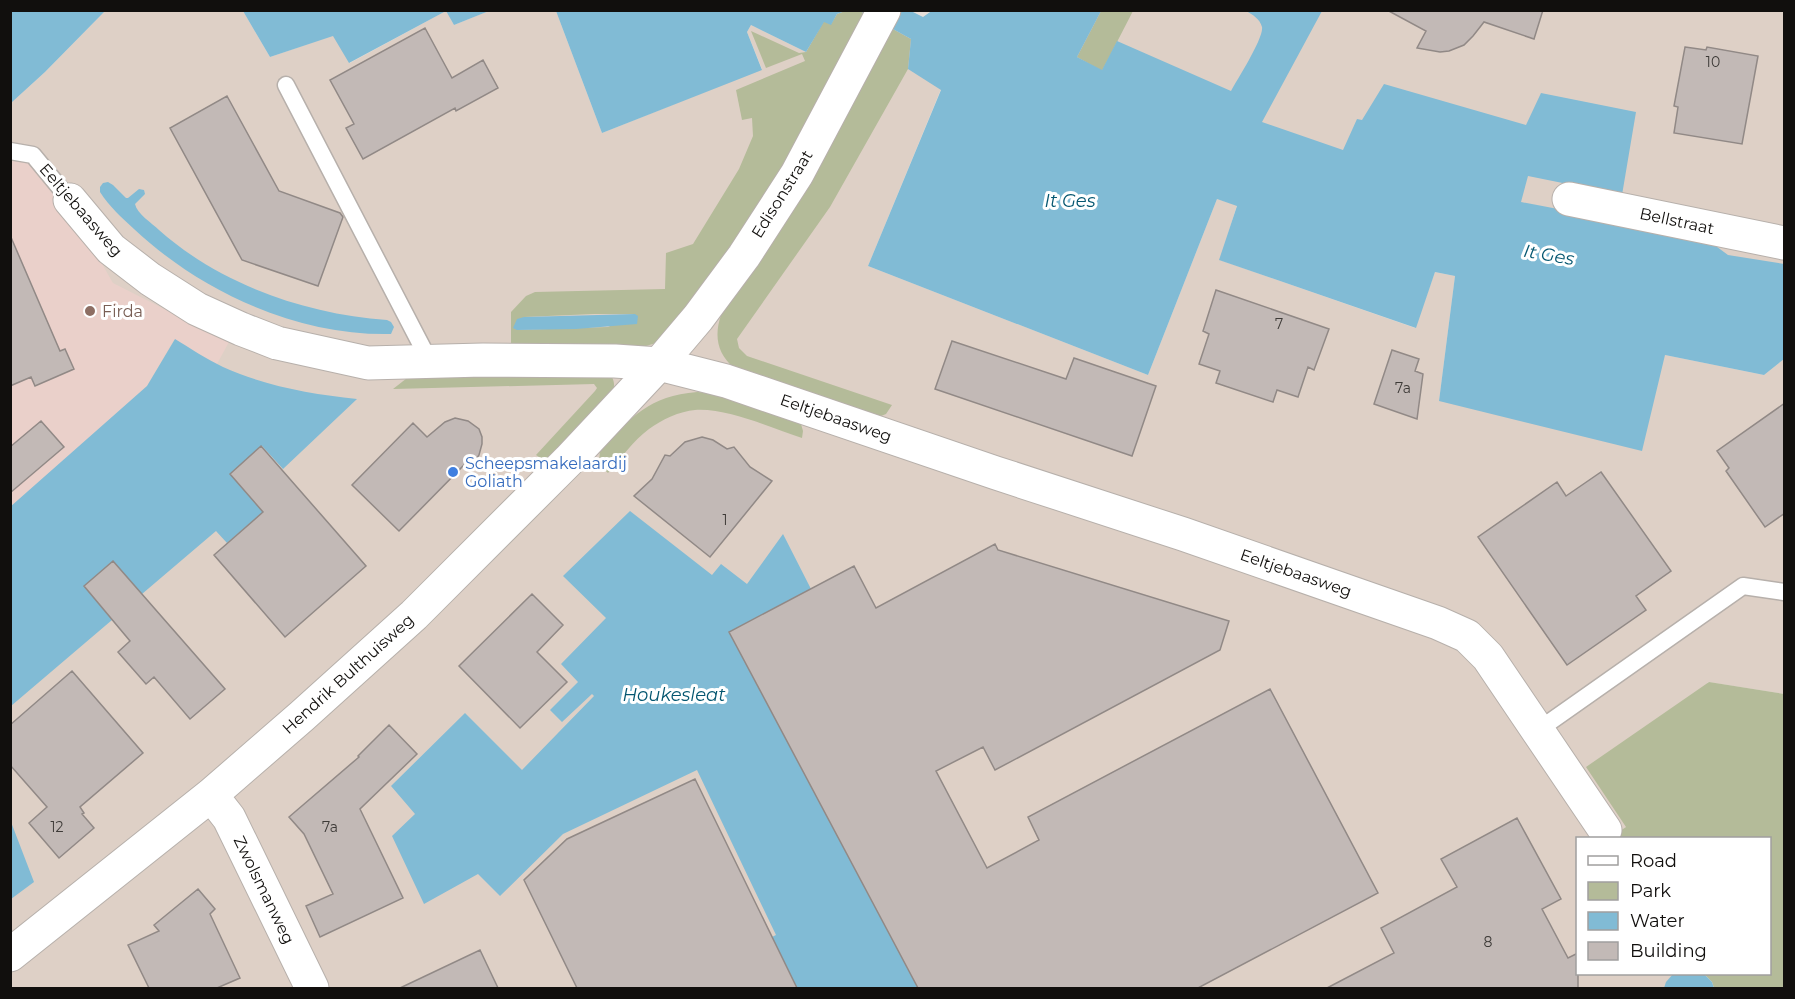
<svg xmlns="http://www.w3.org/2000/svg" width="1795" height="999" font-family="Montserrat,sans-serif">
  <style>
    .built { fill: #ded0c6 }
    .education { fill: #ead0ca }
    .green { fill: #b4bb99; fill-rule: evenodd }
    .water { fill: #81bbd5 }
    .building { fill: #c2b9b6; stroke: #918986; stroke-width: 1.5 }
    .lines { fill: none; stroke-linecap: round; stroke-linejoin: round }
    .lane-casing { stroke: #b7b0ab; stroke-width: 19 }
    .street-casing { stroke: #b7b0ab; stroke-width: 35 }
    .lane { stroke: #fff; stroke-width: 16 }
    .street { stroke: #fff; stroke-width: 33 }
    .education-dot { fill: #8d6e63; stroke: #fff; stroke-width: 2 }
    .shop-dot { fill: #3f7fe0; stroke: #fff; stroke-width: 2 }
    .labels { text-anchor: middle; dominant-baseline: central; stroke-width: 6; stroke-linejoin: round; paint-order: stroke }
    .number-label { font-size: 14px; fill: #3d3a37 }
    .street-label { font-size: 16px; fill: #110f0d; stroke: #fff }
    .education-label { font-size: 16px; fill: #785e54; stroke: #fff; text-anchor: start }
    .shop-label { font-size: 16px; fill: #366cbe; stroke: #fff; text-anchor: start }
    .water-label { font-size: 18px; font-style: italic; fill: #045670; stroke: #fff }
  </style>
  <rect width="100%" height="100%" fill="#e7dfd9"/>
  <!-- built -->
  <path class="built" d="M105 11H243L270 57 334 35 350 63 446 11 454 25 489 11H556L602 133 762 69 747 32 751 25 806 52 845 11H860L911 39 941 89 868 266 1148 375 1217 199 1237 205 1220 260 1415 328 1435 272 1455 276 1439 401 1665 355 1764 375 1784 359V694L1708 682 1626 827 1609 838H1578V974H1683L1676 988H11V103L45 72Z
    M989 11H1784V267L1469 205 1092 82Z"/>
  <!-- education -->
  <path class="education" d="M16 160H26L33 166 74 215 113 283 229 342 217 364 174 340 147 386 11 507 10 162Z"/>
  <!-- green -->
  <path class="green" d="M845 11H860L866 14 780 171 713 274 659 342 643 347 516 349 511 343V312L526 296 535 292 665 289 666 253 693 244 739 169 753 136 752 118 742 120 736 90 805 61 802 54 766 68 751 31 799 53 806 52 824 21 831 24 837 14ZM594 314H635L608 327 517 330 524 317Z
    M1101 11H1133L1102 71 1077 57Z
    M891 28 911 39 908 69 830 207 737 339 739 348 747 356 892 405 886 414 881 416 734 368C717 353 714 336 721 315Z
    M416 371 610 374C615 381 615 386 612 394L551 458 542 459 536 455 595 391 597 388 594 384 393 389Z
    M697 392 712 393 801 424 803 431 802 438C770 428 729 408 695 410 680 411 661 420 649 429 633 441 621 458 608 473L599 464 600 449C632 417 649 396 697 392Z
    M1709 682 1784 694V988H1714L1712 982 1704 974H1770V838H1609L1626 827 1586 767Z"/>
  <!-- water -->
  <path class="water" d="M11 10H105V11L45 72 11 103Z
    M933 10 1101 11 1077 57 1102 70 1117 41 1231 91C1237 80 1264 38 1262 27 1260 19 1252 14 1246 11H1322L1262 122 1343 150 1357 119 1362 120 1384 84 1526 125 1541 93 1636 112 1622 195 1528 176 1521 202 1600 217 1709 241 1728 255 1784 264V359L1764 375 1665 355 1642 451 1439 401 1455 276 1435 272 1416 328 1219 260 1237 206 1217 199 1148 375 868 266 941 90 908 69 911 39 860 11H911L923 17Z
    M243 11H446L349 63 333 36 270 57Z
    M446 11V10L489 11 454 25Z
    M556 11V10L845 11 837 14 831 25 824 22 806 52 751 25 747 32 762 70 602 133Z
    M108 182 113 185 126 198H128L139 189 144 190 145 194 135 204C137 214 152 223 159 230 221 285 306 314 387 320L391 322 394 327 391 334C298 336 201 292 134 229 122 218 109 206 100 192V187L103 183Z
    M635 314 638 316 637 324 576 329 517 330 513 328 517 319 524 317Z
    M175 339C190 348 206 359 223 367 265 386 311 394 357 399L283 469 262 446 230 474 263 512 227 543 216 531 142 594 113 561 84 586 112 620 11 706 10 507 147 386Z
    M630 511 712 575 721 564 747 584 783 534 811 589 729 632 918 988H797L785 963 731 988H664L776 935 697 770 563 834 500 896 478 874 424 904 392 836 415 814 391 786 465 713 522 770 594 696 592 694 562 722 550 710 578 682 561 664 606 618 563 576Z
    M11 822 34 882 11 899H10Z
    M1673 974H1704L1712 982 1714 988H1664L1666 982Z"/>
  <!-- building -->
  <path class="building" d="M1387 10H1543L1534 39 1484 22 1473 36 1464 45 1449 51 1440 52 1417 48 1426 31Z
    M425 28 452 78 483 60 498 88 456 111 455 108 363 159 346 128 354 124 330 80Z
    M1685 47 1706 50 1707 47 1758 56 1742 144 1674 133 1678 107 1674 106Z
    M227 96 279 191 340 213 343 217 318 286 242 260 170 128Z
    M10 235 60 351 65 349 74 369 35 386 31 377 10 386Z
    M1216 290 1329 329 1314 370 1308 367 1298 397 1277 390 1273 402 1216 383 1220 371 1199 364 1209 334 1203 331Z
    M952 341 1066 379 1074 358 1156 386 1132 456 935 389Z
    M1392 350 1419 359 1415 371 1423 374 1417 419 1374 404Z
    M1785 403V513L1765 527 1726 471 1729 468 1717 451Z
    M455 418 468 421 479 429 482 437V444L479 455 471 467 467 462 399 531 352 485 413 423 427 437 445 422Z
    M41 421 64 447 10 493V447Z
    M702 437 713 440 727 449 734 447 750 467 772 481 710 557 634 496 652 479 665 455 670 456 685 442Z
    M261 446 366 566 285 637 214 555 263 512 230 474Z
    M1601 472 1671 571 1636 596 1646 610 1567 665 1478 537 1557 482 1566 496Z
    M995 544 998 550 1229 621 1220 650 995 770 983 747 936 771 987 868 1039 840 1028 817 1270 689 1378 893 1198 988H918L729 632 854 566 876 608Z
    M113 561 225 689 190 719 154 677 146 684 118 652 130 641 84 586Z
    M532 594 563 625 537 652 567 682 520 728 459 666Z
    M72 671 143 753 80 807 84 813 82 814 94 828 59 858 29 823 47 807 10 765V725Z
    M389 725 417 754 360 809 403 898 320 937 306 906 333 894 304 834 289 817 359 757 358 756Z
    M695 779 797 988H577L524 880 567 839Z
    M1517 818 1561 899 1542 909 1568 958 1578 953V988H1327L1394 953 1381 928 1457 887 1441 859Z
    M198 889 215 909 210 914 240 978 217 988H149L128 945 159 931 154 925Z
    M480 950 498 988H400Z"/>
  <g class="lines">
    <defs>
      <path id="lane" d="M286 85 430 362
        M10 151 33 155 70 200
        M1537 731 1743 586 1784 592"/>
      <path id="street" d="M1569 199 1784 243
        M70 200 111 249 150 279 197 309 241 329 277 343 368 363 483 360 615 361 659 364 726 381 996 473 1183 534 1438 623 1467 636 1488 657 1605 830
        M211 795 229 818 312 988
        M10 955 211 795 302 716 414 615 569 460 659 364 698 318 744 256 797 174 884 10"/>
    </defs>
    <!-- lane casing -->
    <use href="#lane" class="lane-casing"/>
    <!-- street casing -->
    <use href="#street" class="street-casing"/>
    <!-- lane -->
    <use href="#lane" class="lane"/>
    <!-- street -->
    <use href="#street" class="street"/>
  </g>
  <!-- markers -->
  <circle class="education-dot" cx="90" cy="311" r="6"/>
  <circle class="shop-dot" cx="453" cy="472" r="6"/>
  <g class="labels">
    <!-- number labels -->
    <g class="number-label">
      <text x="1713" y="62">10</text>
      <text x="1279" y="324">7</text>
      <text x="1403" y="388">7a</text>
      <text x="725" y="520">1</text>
      <text x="57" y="827">12</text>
      <text x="330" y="827">7a</text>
      <text x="1488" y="942">8</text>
    </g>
    <!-- street labels -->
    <g class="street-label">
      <text transform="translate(782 194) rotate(-58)">Edisonstraat</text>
      <text transform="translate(81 210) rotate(49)">Eeltjebaasweg</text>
      <text transform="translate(1677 221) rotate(12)">Bellstraat</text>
      <text transform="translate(836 418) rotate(19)">Eeltjebaasweg</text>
      <text transform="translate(1296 573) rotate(19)">Eeltjebaasweg</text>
      <text transform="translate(348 674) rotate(-42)">Hendrik Bulthuisweg</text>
      <text transform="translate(264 890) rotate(64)">Zwolsmanweg</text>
    </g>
    <!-- education labels -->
    <g class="education-label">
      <text x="102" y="311">Firda</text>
    </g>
    <!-- shop labels -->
    <g class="shop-label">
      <text x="465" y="463">Scheepsmakelaardij<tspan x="465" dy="18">Goliath</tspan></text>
    </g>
    <!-- water labels -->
    <g class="water-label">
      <text x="1070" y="201">It Ges</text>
      <text transform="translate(1549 255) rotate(10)">It Ges</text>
      <text x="674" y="695">Houkesleat</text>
    </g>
  </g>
  <!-- border -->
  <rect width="1795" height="999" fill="none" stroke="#110f0d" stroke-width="24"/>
  <!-- legend -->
  <rect x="1576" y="837" width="195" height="138" fill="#ffffff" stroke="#a09f9e" stroke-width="1.5"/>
  <rect x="1588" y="856" width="30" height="9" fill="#ffffff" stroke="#a09f9e" stroke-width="1.5"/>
  <text x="1630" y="867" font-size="18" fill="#110f0d">Road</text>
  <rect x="1588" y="882" width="30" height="18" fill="#b4bb99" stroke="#a09f9e" stroke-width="1.5"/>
  <text x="1630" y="897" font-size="18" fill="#110f0d">Park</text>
  <rect x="1588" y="912" width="30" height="18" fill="#81bbd5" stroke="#a09f9e" stroke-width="1.5"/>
  <text x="1630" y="927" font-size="18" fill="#110f0d">Water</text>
  <rect x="1588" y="942" width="30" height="18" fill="#c2b9b6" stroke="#a09f9e" stroke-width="1.5"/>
  <text x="1630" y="957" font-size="18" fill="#110f0d">Building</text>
</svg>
